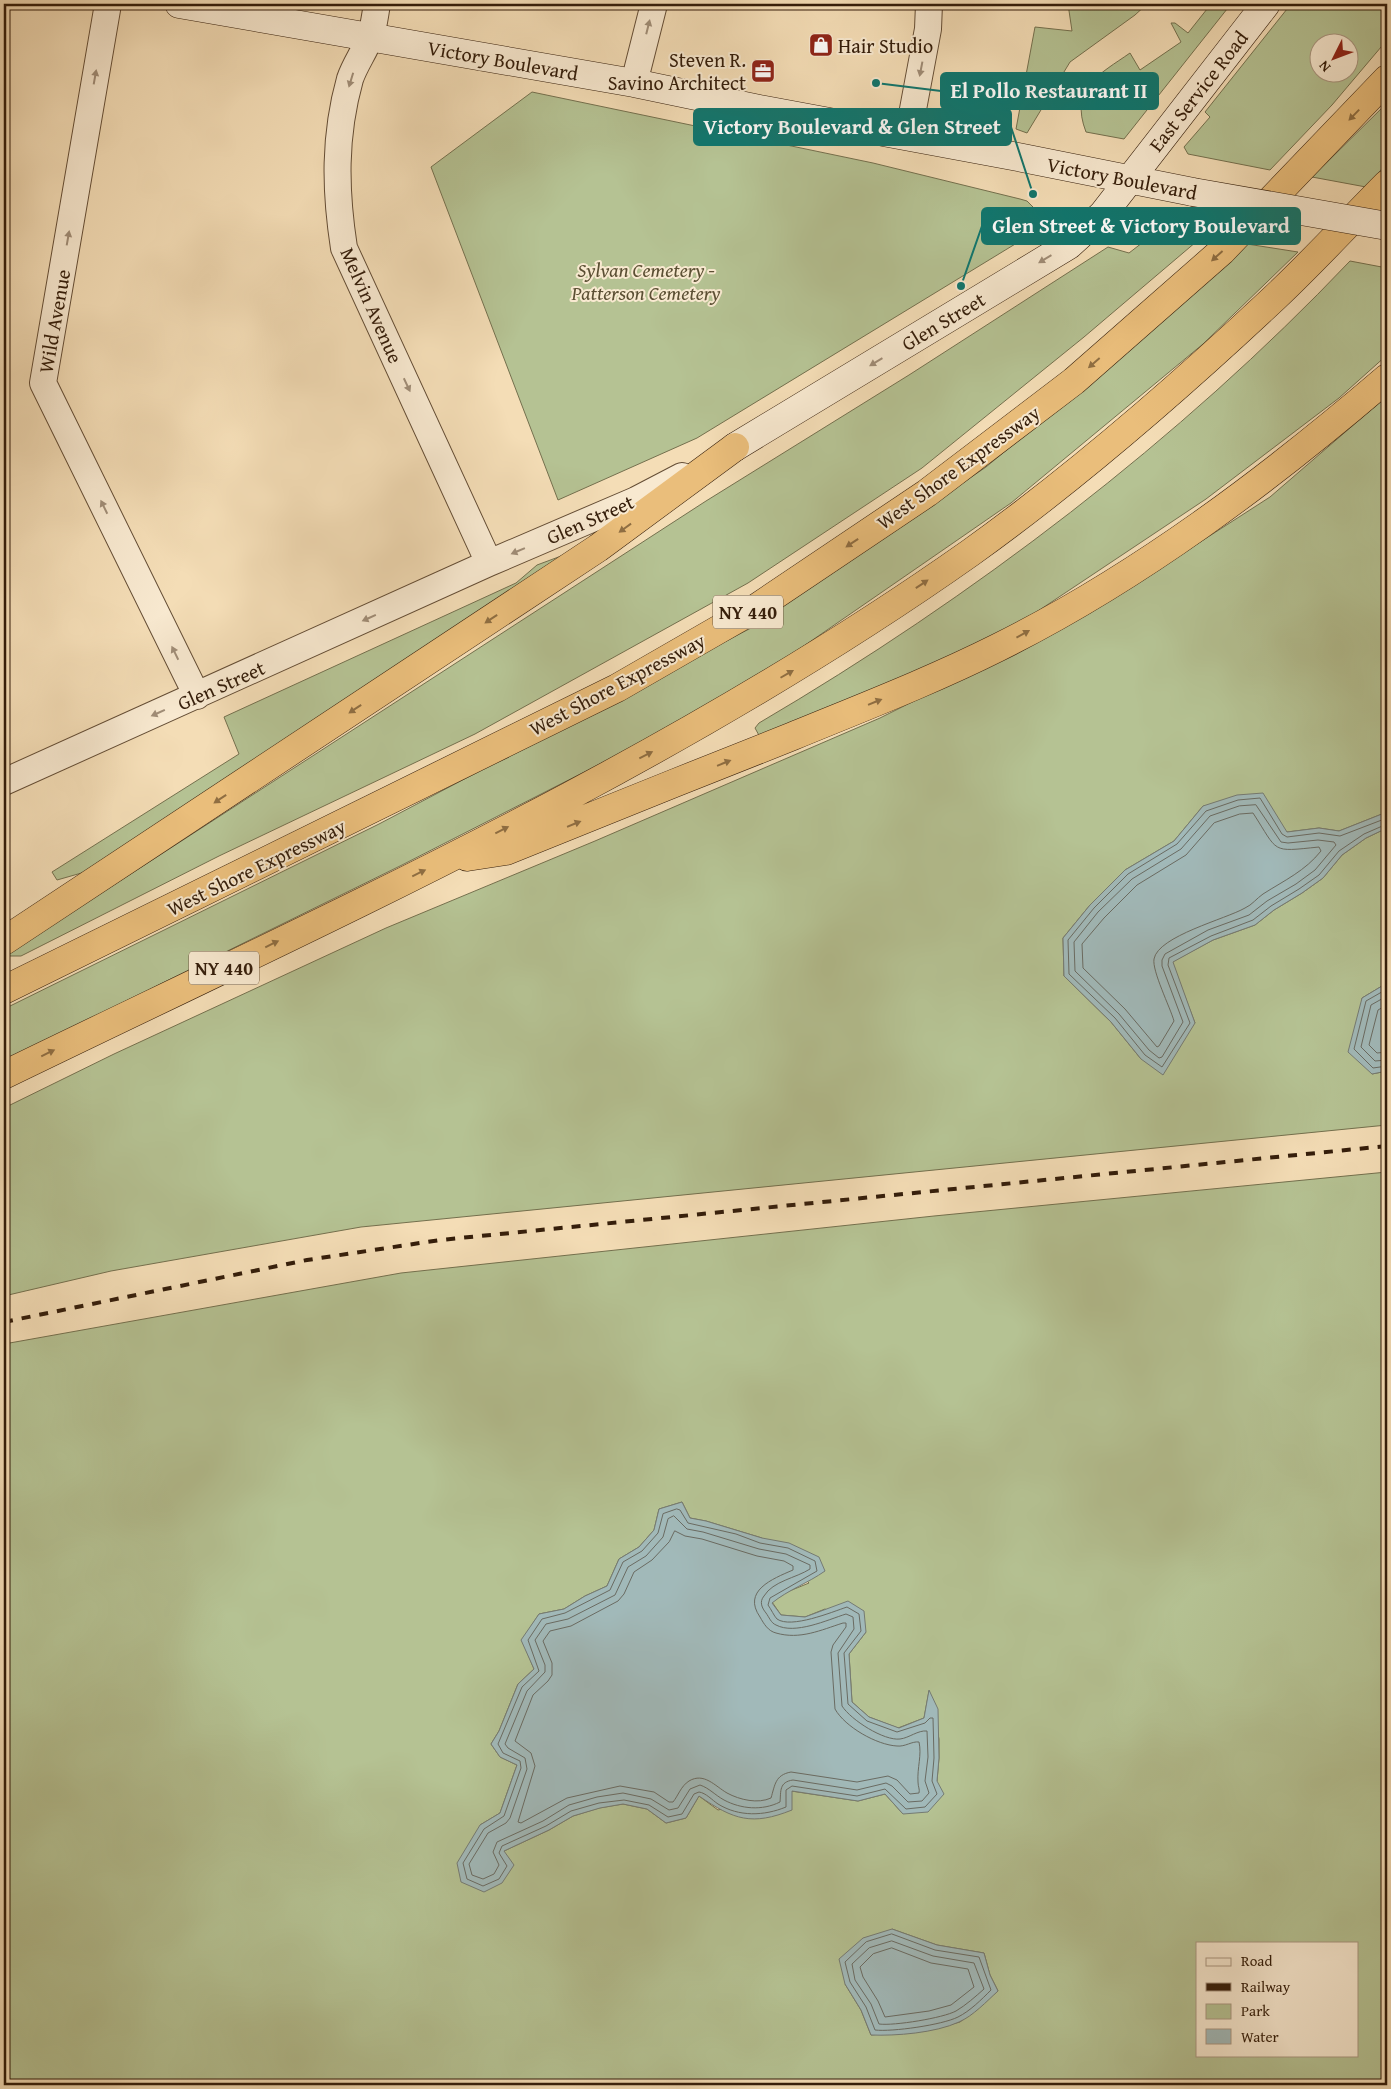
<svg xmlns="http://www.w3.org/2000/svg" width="1391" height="2089" font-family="'Gentium Book Plus',serif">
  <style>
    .green { fill: #b5c293; stroke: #74704e; fill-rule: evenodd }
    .water { fill: #a1b9b9; stroke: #757b73 }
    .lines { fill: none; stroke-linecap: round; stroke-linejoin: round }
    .shore { stroke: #6a6b62; stroke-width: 1 }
    .street-casing { stroke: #644d35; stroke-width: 28 }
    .secondary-casing { stroke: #341d0a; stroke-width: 29 }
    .highway-casing { stroke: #341d0a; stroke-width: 29 }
    .street { stroke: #f8e9d0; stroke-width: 26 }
    .secondary { stroke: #f8e9d0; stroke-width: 28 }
    .highway { stroke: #eabe7b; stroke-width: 28 }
    .rail { stroke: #341d0a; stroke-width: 4; stroke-dasharray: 9 9; stroke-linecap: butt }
    .secondary-bridge-casing { stroke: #341d0a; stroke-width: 29; stroke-linecap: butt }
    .secondary-bridge { stroke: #f8e9d0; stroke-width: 28 }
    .oneway { fill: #a08d77 }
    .oneway2 { fill: #8f6e42 }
    .labels { text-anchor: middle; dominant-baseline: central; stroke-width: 4; stroke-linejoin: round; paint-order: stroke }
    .shield { fill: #f8e9d0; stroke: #6f5a45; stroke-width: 1 }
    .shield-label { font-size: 19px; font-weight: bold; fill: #341d0a }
    .poi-label { font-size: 20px; fill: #341d0a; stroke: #f8e9d0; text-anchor: start }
    .street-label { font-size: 20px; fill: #341d0a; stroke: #f8e9d0 }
    .park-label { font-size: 20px; font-style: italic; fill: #5b4f33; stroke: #f8e9d0 }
    .leader { fill: none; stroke: #0f766e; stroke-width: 2 }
    .callout-dot { fill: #0f766e; stroke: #f8e9d0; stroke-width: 2 }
    .callout { fill: #0f766e; stroke: #0f766e; stroke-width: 2 }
    .callout-label { font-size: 21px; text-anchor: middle; font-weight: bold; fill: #fff }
  </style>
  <rect width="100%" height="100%" fill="#f4ddb6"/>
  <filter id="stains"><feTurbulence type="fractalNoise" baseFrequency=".004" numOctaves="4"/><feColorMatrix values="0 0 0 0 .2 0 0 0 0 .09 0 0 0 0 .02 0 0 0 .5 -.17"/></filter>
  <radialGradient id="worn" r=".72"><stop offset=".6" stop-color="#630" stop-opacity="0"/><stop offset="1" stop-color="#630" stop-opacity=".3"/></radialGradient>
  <!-- green -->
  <path class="green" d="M1068 4H1147L1135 15 1070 62 1027 133 1016 129 1035 27 1072 31Z
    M1211 4H1231L1124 139 1086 132C1069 88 1100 74 1130 53L1140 70 1181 42 1171 23H1175L1188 33Z
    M1291 4H1387V40L1332 105 1270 170 1188 154 1184 147 1210 117 1205 112ZM1318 42H1348V72H1318Z
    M532 92 873 163 1020 199 1027 201 1037 211V227L1030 235 697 438 558 500 431 167Z
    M1387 103V163L1366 187 1312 177Z
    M1160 229 1203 236 1084 337 922 468 748 583 475 734 219 856 21 956H4L706 501 909 375 1108 247 1129 253Z
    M1247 244 1298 252 1203 344 1011 503 772 668 645 741 402 865 4 1061V1009L379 824 751 628 986 467 1173 312Z
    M1350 261 1387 268V355L1339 398 1206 499 1026 619 836 711 761 739 755 728 759 723C972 598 1180 440 1350 261Z
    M1387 396V812L1339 831 1319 828 1287 832 1203 806 1174 841 1125 870 1090 905 1063 938 1064 976 1111 1022 1141 1059 1195 1023 1172 962 1213 940 1255 925 1274 910 1302 893 1323 878 1342 855 1366 838 1387 828V983L1362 998 1372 1074 1387 1071V1125L361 1227 111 1271 4 1296V1108L114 1054 386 928 595 841 880 718 1090 613 1270 497Z
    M580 549 92 870 57 880 52 872 239 754 224 717 516 583 537 565Z
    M1387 1172V2085H4V1344L401 1273 934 1216ZM682 1502 690 1518 706 1521 762 1538 809 1583 787 1592 772 1602 781 1615 805 1617 825 1609 866 1632 849 1654 852 1702 869 1717 898 1728 924 1718 929 1691 939 1739V1758L937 1781 903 1814 885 1794 858 1801 791 1791 718 1810 699 1796 686 1818 666 1823 647 1809 623 1804 599 1808 573 1816 549 1830 504 1851 480 1825 500 1813 517 1765 500 1757 491 1744 499 1731 518 1684 534 1669 522 1640 539 1614 564 1609 585 1596 607 1586 619 1559 639 1547 654 1530 659 1509ZM892 1929 937 1945 984 1953 990 1975 998 1991 960 2022 933 2029 871 2035 861 2010 845 1984ZM1197 1943H1357V2055H1197Z"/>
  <!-- water -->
  <path class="water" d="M1263 793 1287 832 1319 828 1339 831 1387 812V828L1366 838 1342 855 1323 878 1302 893 1274 910 1255 925 1213 940 1173 962 1195 1023 1163 1075 1141 1059 1111 1022 1064 976 1063 938 1090 905 1125 870 1174 841 1203 806 1237 795Z
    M1387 983V1071L1372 1074 1348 1052 1362 998Z
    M682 1502 690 1518 706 1521 762 1538 789 1543 819 1557 825 1571C808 1583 788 1590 772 1603L781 1615 805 1617 848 1601 864 1611 866 1632 849 1654 852 1702 869 1717 899 1728 924 1718 929 1690 938 1709 939 1758 937 1781 944 1794 928 1812 903 1814 885 1794 858 1801 792 1791V1810C752 1826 734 1820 699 1796L686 1818 666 1823 647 1809 623 1804 600 1808 573 1816 549 1830 504 1851 514 1865 502 1883 484 1892 461 1882 457 1863 480 1825 500 1813 517 1765 500 1757 491 1744 499 1731 518 1684 534 1669 521 1640 539 1614 564 1609 585 1596 607 1586 619 1559 639 1547 654 1530 659 1509Z
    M892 1929 937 1945 984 1953 990 1975 998 1991C987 2001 973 2016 959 2022 935 2033 896 2036 871 2035L861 2010 845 1984 839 1959 863 1938Z"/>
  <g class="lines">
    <!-- shore -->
    <path class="shore" d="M1256 805 1281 842 1288 843 1318 840 1334 842 1336 845 1315 870 1296 884 1267 901 1249 915 1208 930 1165 954 1162 960V966L1183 1022 1162 1057 1159 1058 1149 1050 1119 1014 1075 971 1074 942 1098 912 1132 879 1181 849 1210 816 1239 806Z
      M1240 814 1253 813C1279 853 1270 852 1319 847L1321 851C1305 871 1285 880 1263 894 1257 898 1252 905 1245 908 1226 919 1158 936 1154 959 1152 971 1170 1007 1174 1021L1159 1046 1157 1047 1125 1009 1083 968 1082 944 1104 918 1137 885 1186 855 1214 823Z
      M1387 818 1340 836 1319 833 1287 837 1282 834 1260 798 1238 800 1206 811 1177 844 1128 874 1094 908 1068 940 1069 974 1115 1018 1145 1055 1162 1067 1190 1023 1168 965 1169 958 1211 936 1253 920 1271 906 1299 889 1319 875 1339 851 1364 834 1387 824
      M1387 989 1366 1001 1354 1049 1373 1068 1387 1066
      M1387 996 1371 1005 1361 1047 1375 1061 1387 1060
      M1387 1005 1378 1010 1369 1045 1377 1053 1387 1052
      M677 1509 680 1510 688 1523 736 1534 760 1543 788 1548 815 1561 817 1571 770 1598 768 1605C771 1609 774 1616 777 1619 791 1629 832 1612 847 1607L859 1614 861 1631 844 1653 848 1704 867 1721 897 1732 925 1723 930 1718H933L934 1758 932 1781 937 1794 925 1807 906 1809 885 1789 857 1796 792 1786 786 1790V1807C764 1816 739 1817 718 1804 712 1800 706 1793 699 1792L694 1794 682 1814 668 1817 649 1805 624 1800 599 1803 571 1811 546 1826 502 1846 499 1853 507 1866 499 1879 483 1886 467 1879 463 1863 484 1829 504 1816 521 1768 520 1761 503 1753 498 1744 522 1687 539 1671 528 1640 542 1619 565 1613 610 1590 623 1562 642 1551 658 1533 663 1514Z
      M674 1516 687 1529 703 1532 759 1549 786 1554 810 1565V1569C796 1578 773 1581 764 1596 759 1602 762 1608 766 1613 769 1617 771 1623 776 1625 795 1635 827 1620 846 1614L853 1617 854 1629 838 1653 842 1706C851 1720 884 1741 900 1739 909 1738 918 1730 927 1731L928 1757 925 1781 929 1793 922 1801 908 1802 892 1786 886 1783 857 1790 793 1780C779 1782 781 1791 780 1802 762 1811 741 1809 724 1800 715 1795 709 1788 700 1785L690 1789 678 1808 669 1810 651 1799 623 1793 597 1797 569 1805 543 1821 497 1842 493 1852 499 1865 494 1874 483 1879 472 1875 469 1864 488 1833 506 1823 510 1818 527 1769 525 1758 508 1748 505 1744 527 1691 545 1672V1665L535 1640 546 1624 568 1619 615 1595 628 1567 646 1556 663 1537 668 1519Z
      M675 1531 685 1536 702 1539 757 1556 784 1561 793 1566V1570C772 1579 742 1591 760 1617 764 1624 768 1631 776 1633 800 1640 821 1630 843 1623H846V1627L833 1645 831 1652 835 1709C845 1727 877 1745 897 1746 905 1747 912 1741 919 1742 922 1755 917 1768 918 1782 918 1787 920 1789 919 1793L910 1794 897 1780 888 1776 857 1782 791 1772C775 1775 775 1785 771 1798 758 1804 740 1800 727 1793 715 1786 704 1772 689 1781 681 1786 678 1796 673 1802H669L654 1792 620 1786 567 1798 521 1823 518 1822 535 1766 531 1753 515 1741 533 1695 548 1681 552 1675V1663L543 1641 550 1631 571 1626 618 1601 624 1594 634 1572 652 1560 669 1542Z
      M892 1934 935 1950 979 1957 991 1990C981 2000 970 2011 958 2017 942 2025 892 2032 875 2030L866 2007 850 1982 845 1962 866 1942Z
      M892 1941 933 1956 974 1963 984 1989C975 1997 966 2005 956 2011 943 2018 894 2026 879 2024L871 2004 855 1980 852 1964 869 1948Z
      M892 1948 931 1963 968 1969 974 1987 951 2005 929 2011 885 2017 878 2001 863 1977 860 1967 873 1954Z"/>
    <defs>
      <path id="street" d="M108 4 43 383 197 696
        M377 4C375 15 374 27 370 37 365 51 355 64 350 79 334 136 335 190 344 248L489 563
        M634 83 654 4
        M908 136 928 29 929 4
        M4 782 489 563 636 500 682 476"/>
      <path id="secondary" d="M179 4 634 83 759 109 1018 157 1193 192
        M735 447 1069 245 1103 214 1266 4"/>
      <path id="highway" d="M467 857 506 851C602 812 697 774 793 736 861 708 931 681 997 648 1138 578 1268 480 1387 378
        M4 941 598 548 735 447
        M4 990 617 688 756 608 927 493 1074 381 1222 251 1387 79
        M4 1075C333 915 670 765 970 553 1076 477 1175 391 1270 302 1311 264 1348 223 1387 184"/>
    </defs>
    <!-- street casing -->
    <use href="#street" class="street-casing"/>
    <!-- secondary casing -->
    <use href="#secondary" class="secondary-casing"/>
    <!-- highway casing -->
    <use href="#highway" class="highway-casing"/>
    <!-- street -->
    <use href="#street" class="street"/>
    <!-- secondary -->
    <use href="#secondary" class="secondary"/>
    <!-- highway -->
    <use href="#highway" class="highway"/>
    <!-- rail -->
    <path class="rail" d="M4 1322 307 1260 440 1240 1387 1146"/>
    <defs>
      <path id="secondary-bridge" d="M1193 192 1387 226"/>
    </defs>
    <!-- secondary-bridge casing -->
    <use href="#secondary-bridge" class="secondary-bridge-casing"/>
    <!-- secondary-bridge -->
    <use href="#secondary-bridge" class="secondary-bridge"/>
  </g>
  <!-- one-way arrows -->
  <defs><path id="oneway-solid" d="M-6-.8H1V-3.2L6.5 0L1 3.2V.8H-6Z" transform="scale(1.25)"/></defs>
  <g class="oneway">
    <use href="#oneway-solid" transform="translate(648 27) rotate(-76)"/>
    <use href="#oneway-solid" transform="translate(921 69) rotate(101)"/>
    <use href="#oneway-solid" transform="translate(95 77) rotate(-80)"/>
    <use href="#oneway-solid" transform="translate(351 80) rotate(107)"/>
    <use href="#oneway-solid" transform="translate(68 238) rotate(-80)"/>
    <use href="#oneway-solid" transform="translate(1045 259) rotate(149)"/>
    <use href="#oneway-solid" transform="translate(876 362) rotate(149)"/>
    <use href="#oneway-solid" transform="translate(407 385) rotate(65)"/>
    <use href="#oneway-solid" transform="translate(104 507) rotate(-116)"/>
    <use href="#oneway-solid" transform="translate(518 551) rotate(157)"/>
    <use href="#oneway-solid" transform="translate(369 618) rotate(156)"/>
    <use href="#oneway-solid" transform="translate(175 653) rotate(-116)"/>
    <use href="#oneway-solid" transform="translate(158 713) rotate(156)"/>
  </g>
  <g class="oneway2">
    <use href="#oneway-solid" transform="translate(1354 115) rotate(134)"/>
    <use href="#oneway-solid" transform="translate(1217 256) rotate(138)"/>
    <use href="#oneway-solid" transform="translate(1094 363) rotate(139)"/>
    <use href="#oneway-solid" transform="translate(625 528) rotate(144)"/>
    <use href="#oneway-solid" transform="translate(852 543) rotate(146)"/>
    <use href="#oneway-solid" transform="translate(922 584) rotate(-34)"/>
    <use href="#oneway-solid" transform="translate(491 619) rotate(146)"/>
    <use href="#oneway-solid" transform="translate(1023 634) rotate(-29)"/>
    <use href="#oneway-solid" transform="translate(787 674) rotate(-30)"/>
    <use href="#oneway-solid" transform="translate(875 702) rotate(-22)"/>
    <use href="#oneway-solid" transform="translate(355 709) rotate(146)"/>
    <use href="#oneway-solid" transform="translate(646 755) rotate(-27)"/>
    <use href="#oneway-solid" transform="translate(724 763) rotate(-22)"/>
    <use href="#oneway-solid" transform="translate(220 799) rotate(146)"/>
    <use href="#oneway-solid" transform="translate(574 824) rotate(-22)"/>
    <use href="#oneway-solid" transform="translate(502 830) rotate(-27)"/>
    <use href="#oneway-solid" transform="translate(419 873) rotate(-26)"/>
    <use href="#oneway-solid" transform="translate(272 944) rotate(-26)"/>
    <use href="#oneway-solid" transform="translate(48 1053) rotate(-26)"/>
  </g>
  <!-- icons -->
  <defs>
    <symbol id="shop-square" viewBox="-11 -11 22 22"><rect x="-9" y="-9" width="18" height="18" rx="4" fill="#8f2418" stroke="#f8e9d0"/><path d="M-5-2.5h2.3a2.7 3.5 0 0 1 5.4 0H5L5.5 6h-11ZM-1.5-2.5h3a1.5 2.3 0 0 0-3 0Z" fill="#fff"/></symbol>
    <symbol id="office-square" viewBox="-11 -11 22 22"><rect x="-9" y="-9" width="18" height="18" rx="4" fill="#8f2418" stroke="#f8e9d0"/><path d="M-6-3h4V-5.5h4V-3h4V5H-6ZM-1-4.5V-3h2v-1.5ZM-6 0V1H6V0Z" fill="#fff"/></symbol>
  </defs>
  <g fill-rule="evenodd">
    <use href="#shop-square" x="807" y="31" width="28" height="28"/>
    <use href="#office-square" x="749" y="57" width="28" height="28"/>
  </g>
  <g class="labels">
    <!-- shield labels -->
    <g class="shield">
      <rect x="713" y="595.5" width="70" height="33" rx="4"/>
      <rect x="189" y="951.5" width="70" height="33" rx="4"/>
    </g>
    <g class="shield-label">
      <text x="748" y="612">NY 440</text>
      <text x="224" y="968">NY 440</text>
    </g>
    <!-- poi labels -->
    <g class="poi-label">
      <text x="838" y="45">Hair Studio</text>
      <text x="746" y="59" text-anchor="end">Steven R.<tspan x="746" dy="23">Savino Architect</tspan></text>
    </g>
    <!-- street labels -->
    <g class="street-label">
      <text transform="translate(503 60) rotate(10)">Victory Boulevard</text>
      <text transform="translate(1198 91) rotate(-52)">East Service Road</text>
      <text transform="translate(1122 178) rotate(11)">Victory Boulevard</text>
      <text transform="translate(372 305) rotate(66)">Melvin Avenue</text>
      <text transform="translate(54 321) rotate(-80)">Wild Avenue</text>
      <text transform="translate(943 321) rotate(-31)">Glen Street</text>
      <text transform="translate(958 467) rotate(-36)">West Shore Expressway</text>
      <text transform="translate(590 519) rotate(-24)">Glen Street</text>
      <text transform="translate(617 684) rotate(-28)">West Shore Expressway</text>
      <text transform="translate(221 685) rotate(-24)">Glen Street</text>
      <text transform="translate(256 867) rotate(-26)">West Shore Expressway</text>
    </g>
    <!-- park labels -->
    <g class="park-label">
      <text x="646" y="269">Sylvan Cemetery -<tspan x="646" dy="23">Patterson Cemetery</tspan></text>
    </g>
  </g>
  <!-- callouts -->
  <path class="leader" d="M876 83L941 91M1033 194L1011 127M961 286L982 226"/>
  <g class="callout-dot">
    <circle cx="876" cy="83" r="5"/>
    <circle cx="1033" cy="194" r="5"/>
    <circle cx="961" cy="286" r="5"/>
  </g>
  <g class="callout">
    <rect x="941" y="73" width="217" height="36" rx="5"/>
    <rect x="694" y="109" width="317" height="36" rx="5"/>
    <rect x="982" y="208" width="318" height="36" rx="5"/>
  </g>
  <g class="callout-label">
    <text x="1049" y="98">El Pollo Restaurant II</text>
    <text x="852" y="134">Victory Boulevard &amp; Glen Street</text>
    <text x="1141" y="233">Glen Street &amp; Victory Boulevard</text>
  </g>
  <!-- margin -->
  <rect width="1391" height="2089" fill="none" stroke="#f4ddb6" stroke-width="20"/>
  <rect x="5" y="5" width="1381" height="2079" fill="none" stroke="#341d0a" stroke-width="2.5"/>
  <rect x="10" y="10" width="1371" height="2069" fill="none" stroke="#341d0a"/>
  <!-- legend -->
  <rect x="1196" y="1942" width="162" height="115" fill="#f8e9d0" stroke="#aa9781"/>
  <rect x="1206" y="1958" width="25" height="8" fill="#f8e9d0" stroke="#aa9781"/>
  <text x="1241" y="1966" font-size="15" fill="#341d0a">Road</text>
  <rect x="1206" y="1983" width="25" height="8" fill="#341d0a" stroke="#aa9781"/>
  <text x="1241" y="1992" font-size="15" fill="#341d0a">Railway</text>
  <rect x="1206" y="2004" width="25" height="15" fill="#b5c293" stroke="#aa9781"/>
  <text x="1241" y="2016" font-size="15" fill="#341d0a">Park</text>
  <rect x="1206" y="2029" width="25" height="15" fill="#a1b9b9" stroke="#aa9781"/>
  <text x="1241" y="2042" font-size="15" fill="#341d0a">Water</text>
  <!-- north arrow -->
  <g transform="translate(1334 58) rotate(228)"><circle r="24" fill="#f8e9d0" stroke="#aa9781"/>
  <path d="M0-4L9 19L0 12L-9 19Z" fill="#8f2418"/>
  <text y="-8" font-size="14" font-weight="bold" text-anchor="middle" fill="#341d0a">N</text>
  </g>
  <rect width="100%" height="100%" filter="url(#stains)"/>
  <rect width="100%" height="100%" fill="url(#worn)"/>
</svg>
